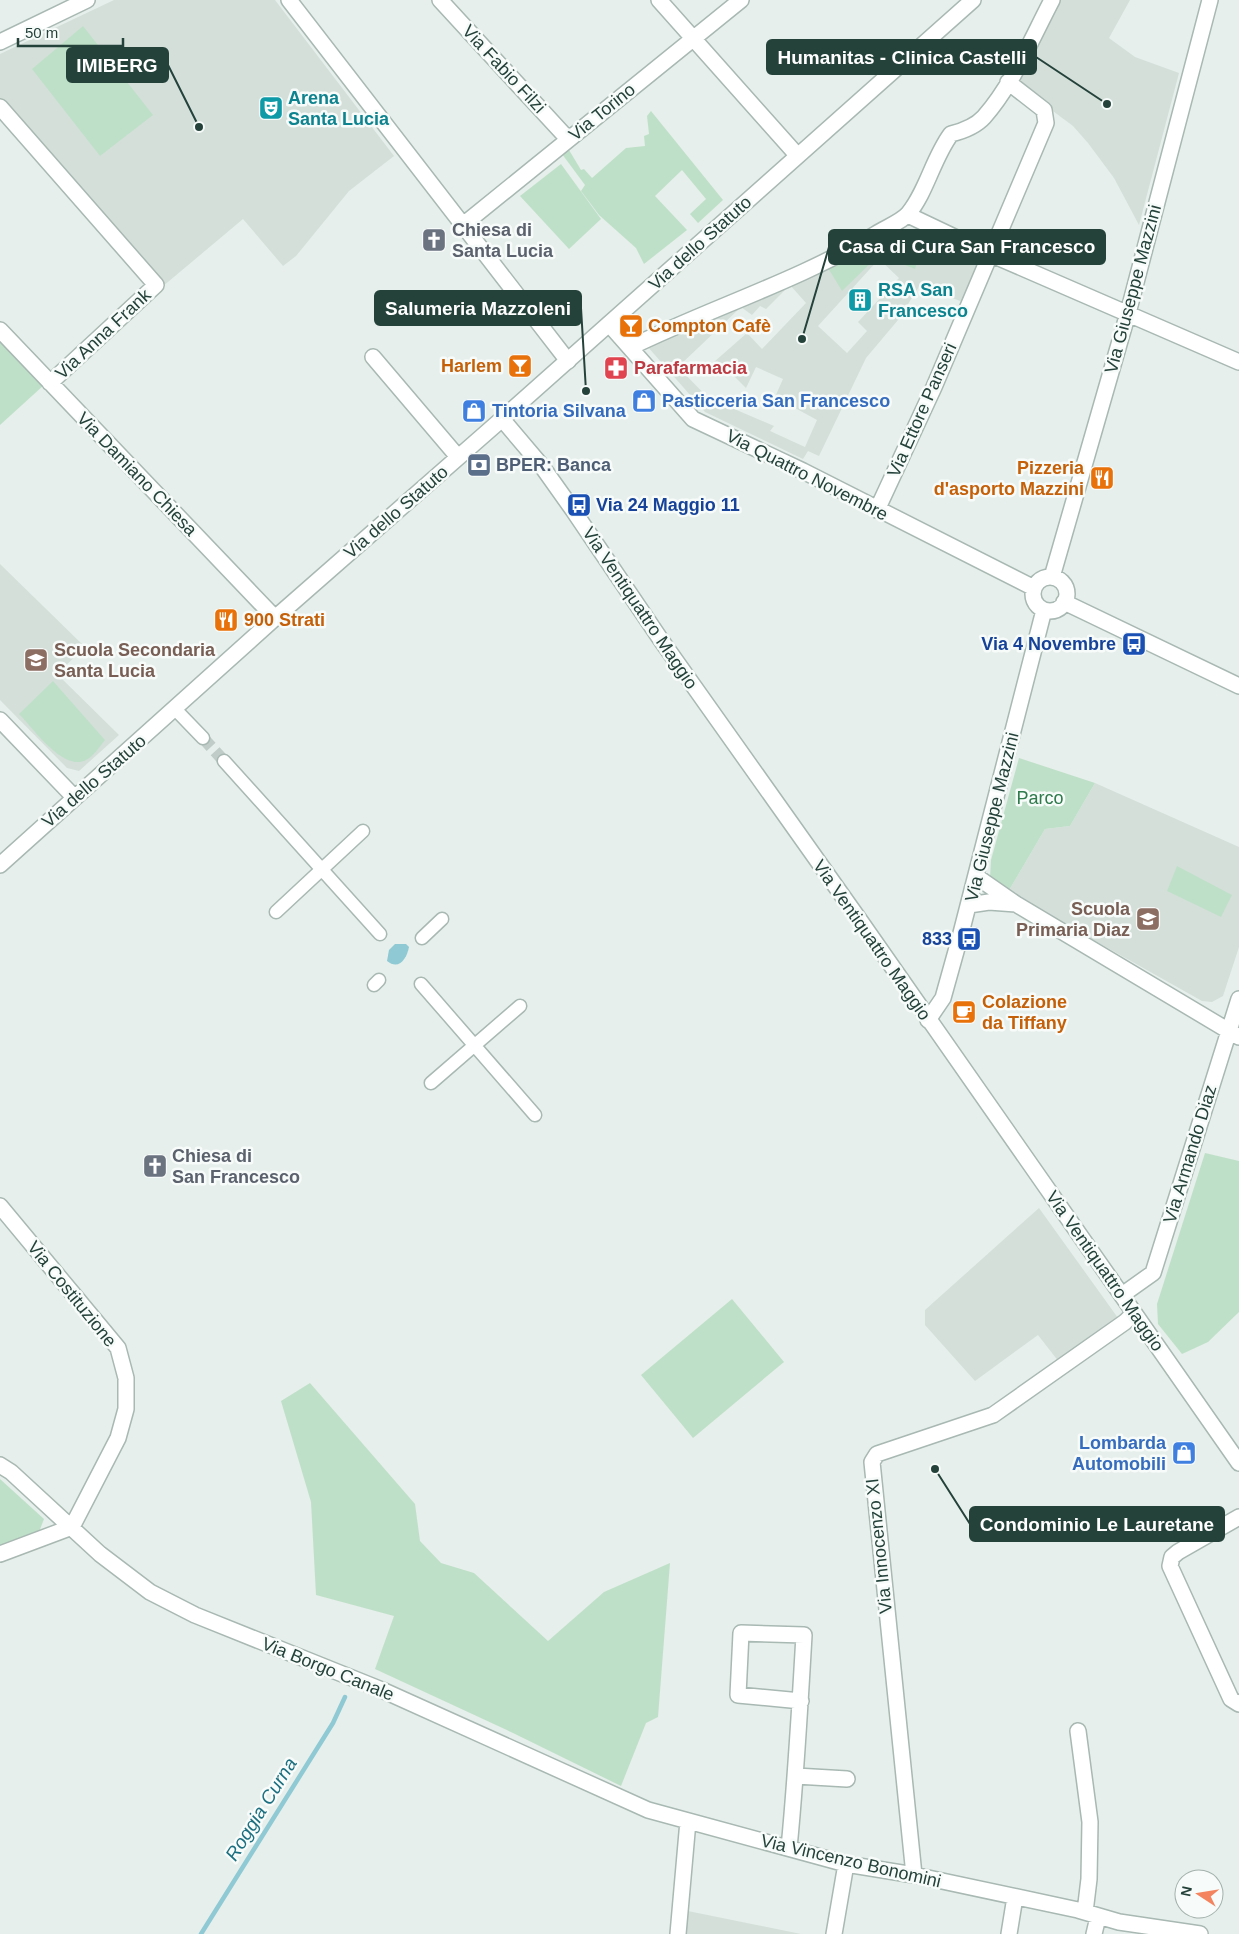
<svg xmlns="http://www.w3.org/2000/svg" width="1239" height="1934" font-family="Helvetica,sans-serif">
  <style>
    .built { fill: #d4dfda; fill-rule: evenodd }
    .green { fill: #bfe0c8 }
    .water { fill: #8ec9d4 }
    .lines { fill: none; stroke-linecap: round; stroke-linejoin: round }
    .stream { stroke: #8ec9d4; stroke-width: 4.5 }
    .pedestrian-tunnel { stroke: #bfccc8; stroke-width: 12; stroke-dasharray: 12 6; stroke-linecap: butt }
    .pedestrian-casing { stroke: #a8b8b2; stroke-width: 15 }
    .minor-casing { stroke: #a8b8b2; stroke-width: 18 }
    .tertiary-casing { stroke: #a8b8b2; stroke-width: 18 }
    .pedestrian { stroke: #fff; stroke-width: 12 }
    .minor { stroke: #fff; stroke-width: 15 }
    .tertiary { stroke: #fff; stroke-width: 15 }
    .labels { text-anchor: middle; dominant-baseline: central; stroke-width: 5; stroke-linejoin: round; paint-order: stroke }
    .street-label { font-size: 18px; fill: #24423a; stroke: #f7fbf9 }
    .culture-label { font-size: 18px; font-weight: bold; fill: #0d838f; stroke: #f7fbf9; text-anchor: start }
    .worship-label { font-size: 18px; font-weight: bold; fill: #5b616d; stroke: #f7fbf9; text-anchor: start }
    .food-label { font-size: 18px; font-weight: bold; fill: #c56008; stroke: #f7fbf9; text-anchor: start }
    .health-label { font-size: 18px; font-weight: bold; fill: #be3a42; stroke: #f7fbf9; text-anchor: start }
    .shop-label { font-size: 18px; font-weight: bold; fill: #366cbe; stroke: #f7fbf9; text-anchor: start }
    .service-label { font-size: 18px; font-weight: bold; fill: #4e5e75; stroke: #f7fbf9; text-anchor: start }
    .transit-label { font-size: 18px; font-weight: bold; fill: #164399; stroke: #f7fbf9; text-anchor: end }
    .education-label { font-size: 18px; font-weight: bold; fill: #785e54; stroke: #f7fbf9; text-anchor: start }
    .park-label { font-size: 18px; fill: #2d7a4b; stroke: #f7fbf9 }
    .water-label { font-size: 19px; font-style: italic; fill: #1c6f80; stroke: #f7fbf9 }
    .leader { fill: none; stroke: #24423a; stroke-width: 2 }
    .callout-dot { fill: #24423a; stroke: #f7fbf9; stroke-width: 2 }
    .callout { fill: #24423a; stroke: #24423a; stroke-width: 2 }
    .callout-label { font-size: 19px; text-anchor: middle; font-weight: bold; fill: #fff }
  </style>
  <rect width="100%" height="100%" fill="#e6efeb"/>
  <!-- built -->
  <path class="built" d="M114 0H275L394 156 349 191 296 256 283 266 243 219 162 287 0 98V54Z
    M1060 0H1130L1109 38 1135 57 1179 73 1139 225 1114 178 1088 143 1073 126 1014 82Z
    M909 232 937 246 982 263 965 303 920 285 898 320 866 358 819 456 808 451 803 459 705 412 647 346 793 281 854 258 898 233ZM879 259 899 278 858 322 867 331 847 353 818 326ZM790 285 806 303 762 349 747 333 714 362 724 373 729 371 746 388 756 367 783 379 775 397 817 420 805 447 770 431 774 426 725 405 718 408 678 367 741 307 752 315 760 306 766 309Z
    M0 564 85 647 57 674 119 735 79 771 67 768 0 700Z
    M1095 783 1239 847V947L1223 996 1212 1002 1202 1001 1008 892 1045 829 1070 826Z
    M1039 1208 1118 1318 1059 1362 1038 1335 975 1381 925 1325V1310Z
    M683 1910 801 1934H683Z"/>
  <!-- green -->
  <path class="green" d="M83 26 153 115 100 156 32 69Z
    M651 111 723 200 698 223 690 214 706 199 682 170 655 196 687 230 644 264 636 248 599 215 581 191 585 185 562 154 569 150 581 170 584 169 592 178 626 148 645 146 644 136 649 134 647 116Z
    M561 164 601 219 569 249 520 196Z
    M909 232 925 239 915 269 879 255 842 291 828 268 854 258 898 233Z
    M0 342 44 385 0 425Z
    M53 681 105 740C100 746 93 757 86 760 63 772 33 728 19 714Z
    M1019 758 1095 783 1070 826 1045 829 1008 892 990 878 991 860Z
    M1177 866 1232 895 1221 917 1167 891Z
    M1205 1153 1239 1161V1312L1208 1342 1182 1354 1158 1324 1157 1304Z
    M732 1299 784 1362 693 1438 641 1375Z
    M310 1383 415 1504 420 1541 441 1563 474 1573 548 1641 604 1592 670 1563 658 1717 646 1723 621 1786 513 1733 375 1669 394 1616 316 1595 311 1502 281 1401Z
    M0 1479 44 1519 39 1532 0 1548Z"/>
  <!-- water -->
  <path class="water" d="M395 944H406L409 947C407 958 399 971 387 961L389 950Z"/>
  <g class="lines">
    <!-- stream -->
    <path class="stream" d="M201 1934 333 1723 345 1697"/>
    <!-- pedestrian-tunnel -->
    <path class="pedestrian-tunnel" d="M203 738 224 761"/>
    <defs>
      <path id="pedestrian" d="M175 709 203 738
        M224 761 380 934
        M276 912 363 831
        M422 938 442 919
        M421 984 535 1115
        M374 985 379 980
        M431 1083 520 1006"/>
      <path id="minor" d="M289 0 568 361
        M440 0 568 139
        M659 0 797 155
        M0 42 87 0
        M0 107 156 285 50 383
        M908 215 990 254 1239 362
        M463 225 741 0
        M609 324 693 419 803 471 1034 588
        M0 330 275 618
        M631 347C711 308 800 280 876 234 885 228 901 222 908 214 927 191 933 158 951 134 963 131 975 127 984 117 1013 84 1032 38 1052 0
        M373 357 458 457
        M877 510 934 387 1046 123 1044 110 1008 82
        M1052 577 1128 313 1210 0
        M1033 594a17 17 0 1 1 34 0a17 17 0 1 1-34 0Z
        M1064 602 1239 686
        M0 720 74 797
        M0 865 275 618 502 419
        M977 877 1016 904 1239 1037
        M969 905 989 902 1016 904
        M928 1020 943 998 960 937 1044 610
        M0 1206 118 1348 126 1378V1409L118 1438 72 1527
        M1122 1295 1153 1273 1239 999
        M0 1465 11 1472 100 1554 150 1592 195 1615 382 1690 648 1810 846 1864 914 1875 1078 1910 1119 1922 1200 1934
        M1239 1517 1178 1552 1172 1557 1170 1566 1231 1699 1239 1704
        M0 1554 72 1527
        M1078 1731 1090 1822 1089 1879 1085 1912
        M796 1776 847 1779
        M789 1848C796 1777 800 1706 804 1635L741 1633 738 1695 801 1701
        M914 1875 872 1462 877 1454 993 1415 1125 1322 1134 1313
        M678 1934 688 1821
        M834 1934 846 1864
        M1009 1934 1015 1897
        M1094 1934 1098 1917"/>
      <path id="tertiary" d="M973 0 502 419 541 465 573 510 661 640 861 922 1239 1463"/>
    </defs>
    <!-- pedestrian casing -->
    <use href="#pedestrian" class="pedestrian-casing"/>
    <!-- minor casing -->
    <use href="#minor" class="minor-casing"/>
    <!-- tertiary casing -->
    <use href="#tertiary" class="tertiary-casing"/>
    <!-- pedestrian -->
    <use href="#pedestrian" class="pedestrian"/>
    <!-- minor -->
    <use href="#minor" class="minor"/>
    <!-- tertiary -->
    <use href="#tertiary" class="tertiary"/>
  </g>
  <!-- icons -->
  <defs>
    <symbol id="theatre-square" viewBox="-11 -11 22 22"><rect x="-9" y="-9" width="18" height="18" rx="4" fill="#0f9aa8" stroke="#f7fbf9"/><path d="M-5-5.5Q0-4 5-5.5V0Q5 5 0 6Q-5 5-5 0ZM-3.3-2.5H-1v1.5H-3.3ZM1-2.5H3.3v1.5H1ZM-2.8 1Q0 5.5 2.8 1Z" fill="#fff"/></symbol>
    <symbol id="church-square" viewBox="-11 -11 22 22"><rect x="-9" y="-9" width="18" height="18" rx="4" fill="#6b7280" stroke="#f7fbf9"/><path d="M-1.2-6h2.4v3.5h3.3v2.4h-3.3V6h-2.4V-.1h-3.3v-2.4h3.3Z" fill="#fff"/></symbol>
    <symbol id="building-square" viewBox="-11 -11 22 22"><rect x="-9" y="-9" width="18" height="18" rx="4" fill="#0f9aa8" stroke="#f7fbf9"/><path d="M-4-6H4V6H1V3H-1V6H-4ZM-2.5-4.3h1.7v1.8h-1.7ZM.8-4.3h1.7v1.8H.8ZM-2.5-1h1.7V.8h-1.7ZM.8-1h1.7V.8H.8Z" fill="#fff"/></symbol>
    <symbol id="bar-square" viewBox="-11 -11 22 22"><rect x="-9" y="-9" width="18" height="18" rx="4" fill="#e8710a" stroke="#f7fbf9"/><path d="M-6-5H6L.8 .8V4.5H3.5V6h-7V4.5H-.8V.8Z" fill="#fff"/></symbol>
    <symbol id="pharmacy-square" viewBox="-11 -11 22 22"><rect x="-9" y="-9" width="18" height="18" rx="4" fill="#e0444e" stroke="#f7fbf9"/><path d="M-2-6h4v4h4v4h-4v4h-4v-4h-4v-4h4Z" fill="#fff"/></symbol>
    <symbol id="shop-square" viewBox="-11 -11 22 22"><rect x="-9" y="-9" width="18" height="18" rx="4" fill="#3f7fe0" stroke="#f7fbf9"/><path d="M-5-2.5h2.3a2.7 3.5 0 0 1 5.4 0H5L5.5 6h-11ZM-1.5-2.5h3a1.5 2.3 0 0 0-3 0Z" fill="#fff"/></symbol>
    <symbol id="bank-square" viewBox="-11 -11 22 22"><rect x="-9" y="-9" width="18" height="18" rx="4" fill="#5c6f8a" stroke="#f7fbf9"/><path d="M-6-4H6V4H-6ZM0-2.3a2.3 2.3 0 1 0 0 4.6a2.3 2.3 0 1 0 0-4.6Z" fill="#fff"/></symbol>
    <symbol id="restaurant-square" viewBox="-11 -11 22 22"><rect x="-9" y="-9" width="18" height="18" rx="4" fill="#e8710a" stroke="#f7fbf9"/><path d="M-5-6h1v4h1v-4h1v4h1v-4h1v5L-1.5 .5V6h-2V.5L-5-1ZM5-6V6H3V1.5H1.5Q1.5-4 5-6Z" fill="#fff"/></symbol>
    <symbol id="bus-square" viewBox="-11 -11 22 22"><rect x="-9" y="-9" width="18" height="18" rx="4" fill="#1a4fb4" stroke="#f7fbf9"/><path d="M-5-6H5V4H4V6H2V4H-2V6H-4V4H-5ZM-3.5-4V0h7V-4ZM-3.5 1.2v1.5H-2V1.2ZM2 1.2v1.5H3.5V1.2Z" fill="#fff"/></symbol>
    <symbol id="school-square" viewBox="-11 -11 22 22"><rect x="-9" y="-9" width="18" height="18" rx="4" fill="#8d6e63" stroke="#f7fbf9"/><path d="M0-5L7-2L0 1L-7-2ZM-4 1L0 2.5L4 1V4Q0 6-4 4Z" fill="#fff"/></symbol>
    <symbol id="cafe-square" viewBox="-11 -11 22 22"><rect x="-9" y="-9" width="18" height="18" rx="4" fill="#e8710a" stroke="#f7fbf9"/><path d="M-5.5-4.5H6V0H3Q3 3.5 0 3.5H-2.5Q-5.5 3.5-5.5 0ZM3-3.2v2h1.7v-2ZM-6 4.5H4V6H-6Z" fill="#fff"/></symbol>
  </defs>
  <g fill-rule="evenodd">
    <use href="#theatre-square" x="257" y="94" width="28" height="28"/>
    <use href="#church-square" x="420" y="226" width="28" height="28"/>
    <use href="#building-square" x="846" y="286" width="28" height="28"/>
    <use href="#bar-square" x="617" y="312" width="28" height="28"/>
    <use href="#bar-square" x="506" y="352" width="28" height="28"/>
    <use href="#pharmacy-square" x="602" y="354" width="28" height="28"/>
    <use href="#shop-square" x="630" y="387" width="28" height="28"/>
    <use href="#shop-square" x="460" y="397" width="28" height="28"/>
    <use href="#bank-square" x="465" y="451" width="28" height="28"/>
    <use href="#restaurant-square" x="1088" y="464" width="28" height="28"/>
    <use href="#bus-square" x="565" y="491" width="28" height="28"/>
    <use href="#restaurant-square" x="212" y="606" width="28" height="28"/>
    <use href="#bus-square" x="1120" y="630" width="28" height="28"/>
    <use href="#school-square" x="22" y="646" width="28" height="28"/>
    <use href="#school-square" x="1134" y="905" width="28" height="28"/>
    <use href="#bus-square" x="955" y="925" width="28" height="28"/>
    <use href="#cafe-square" x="950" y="998" width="28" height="28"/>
    <use href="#church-square" x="141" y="1152" width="28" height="28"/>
    <use href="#shop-square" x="1170" y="1439" width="28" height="28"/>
  </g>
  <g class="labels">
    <!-- street labels -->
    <g class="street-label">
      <text transform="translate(504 69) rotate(47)">Via Fabio Filzi</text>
      <text transform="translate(602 112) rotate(-39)">Via Torino</text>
      <text transform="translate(700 243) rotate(-42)">Via dello Statuto</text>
      <text transform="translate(1133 289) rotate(-75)">Via Giuseppe Mazzini</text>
      <text transform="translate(103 334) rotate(-43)">Via Anna Frank</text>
      <text transform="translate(922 410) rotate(-66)">Via Ettore Panseri</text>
      <text transform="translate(137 474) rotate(46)">Via Damiano Chiesa</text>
      <text transform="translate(807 475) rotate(27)">Via Quattro Novembre</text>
      <text transform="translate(396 512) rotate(-41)">Via dello Statuto</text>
      <text transform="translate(640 608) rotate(56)">Via Ventiquattro Maggio</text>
      <text transform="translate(94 781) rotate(-41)">Via dello Statuto</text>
      <text transform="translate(992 817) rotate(-76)">Via Giuseppe Mazzini</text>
      <text transform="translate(872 940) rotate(55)">Via Ventiquattro Maggio</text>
      <text transform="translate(1190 1154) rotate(-73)">Via Armando Diaz</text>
      <text transform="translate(1105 1271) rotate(55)">Via Ventiquattro Maggio</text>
      <text transform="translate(72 1294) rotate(51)">Via Costituzione</text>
      <text transform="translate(879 1546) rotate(-96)">Via Innocenzo XI</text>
      <text transform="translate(328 1669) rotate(22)">Via Borgo Canale</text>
      <text transform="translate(851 1861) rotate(13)">Via Vincenzo Bonomini</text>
    </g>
    <!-- culture labels -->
    <g class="culture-label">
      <text x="288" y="98">Arena<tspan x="288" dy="21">Santa Lucia</tspan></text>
      <text x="878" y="290">RSA San<tspan x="878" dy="21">Francesco</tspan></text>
    </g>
    <!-- worship labels -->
    <g class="worship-label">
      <text x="452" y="230">Chiesa di<tspan x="452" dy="21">Santa Lucia</tspan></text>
      <text x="172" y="1156">Chiesa di<tspan x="172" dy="21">San Francesco</tspan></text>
    </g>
    <!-- food labels -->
    <g class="food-label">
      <text x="648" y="326">Compton Cafè</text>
      <text x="502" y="366" text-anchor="end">Harlem</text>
      <text x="1084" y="468" text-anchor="end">Pizzeria<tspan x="1084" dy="21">d'asporto Mazzini</tspan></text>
      <text x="244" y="620">900 Strati</text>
      <text x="982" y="1002">Colazione<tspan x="982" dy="21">da Tiffany</tspan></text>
    </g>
    <!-- health labels -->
    <g class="health-label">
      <text x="634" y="368">Parafarmacia</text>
    </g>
    <!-- shop labels -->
    <g class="shop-label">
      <text x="662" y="401">Pasticceria San Francesco</text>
      <text x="492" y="411">Tintoria Silvana</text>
      <text x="1166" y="1443" text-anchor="end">Lombarda<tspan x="1166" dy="21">Automobili</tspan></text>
    </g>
    <!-- service labels -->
    <g class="service-label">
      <text x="496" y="465">BPER: Banca</text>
    </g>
    <!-- transit labels -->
    <g class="transit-label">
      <text x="596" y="505" text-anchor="start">Via 24 Maggio 11</text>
      <text x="1116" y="644">Via 4 Novembre</text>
      <text x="952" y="939">833</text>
    </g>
    <!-- education labels -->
    <g class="education-label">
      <text x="54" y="650">Scuola Secondaria<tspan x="54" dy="21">Santa Lucia</tspan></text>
      <text x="1130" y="909" text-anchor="end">Scuola<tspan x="1130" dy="21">Primaria Diaz</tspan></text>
    </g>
    <!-- park labels -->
    <g class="park-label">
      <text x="1040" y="798">Parco</text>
    </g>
    <!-- water labels -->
    <g class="water-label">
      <text transform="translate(261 1809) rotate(-58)">Roggia Curna</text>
    </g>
  </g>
  <!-- callouts -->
  <path class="leader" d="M1107 104L1036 57M199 127L168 65M802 339L829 247M586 391L581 308M935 1469L970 1524"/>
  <g class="callout-dot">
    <circle cx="1107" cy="104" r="5"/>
    <circle cx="199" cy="127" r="5"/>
    <circle cx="802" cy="339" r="5"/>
    <circle cx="586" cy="391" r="5"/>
    <circle cx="935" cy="1469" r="5"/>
  </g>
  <g class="callout">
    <rect x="767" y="40" width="269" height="34" rx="5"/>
    <rect x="67" y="48" width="101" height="34" rx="5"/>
    <rect x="829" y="230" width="276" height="34" rx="5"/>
    <rect x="375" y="291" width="206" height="34" rx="5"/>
    <rect x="970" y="1507" width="254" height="34" rx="5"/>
  </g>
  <g class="callout-label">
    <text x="902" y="64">Humanitas - Clinica Castelli</text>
    <text x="117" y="72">IMIBERG</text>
    <text x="967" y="253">Casa di Cura San Francesco</text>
    <text x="478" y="315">Salumeria Mazzoleni</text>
    <text x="1097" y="1531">Condominio Le Lauretane</text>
  </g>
  <!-- north arrow -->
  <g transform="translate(1199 1894) rotate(282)"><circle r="24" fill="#f7fbf9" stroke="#a3b1ad"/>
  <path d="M0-4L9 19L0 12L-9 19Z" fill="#f4845f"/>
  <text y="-8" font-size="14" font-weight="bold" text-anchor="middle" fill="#24423a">N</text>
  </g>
  <!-- scale -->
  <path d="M18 38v8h105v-8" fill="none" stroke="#24423a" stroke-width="2.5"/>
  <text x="25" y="38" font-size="15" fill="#24423a" stroke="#f7fbf9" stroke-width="4" paint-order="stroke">50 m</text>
</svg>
